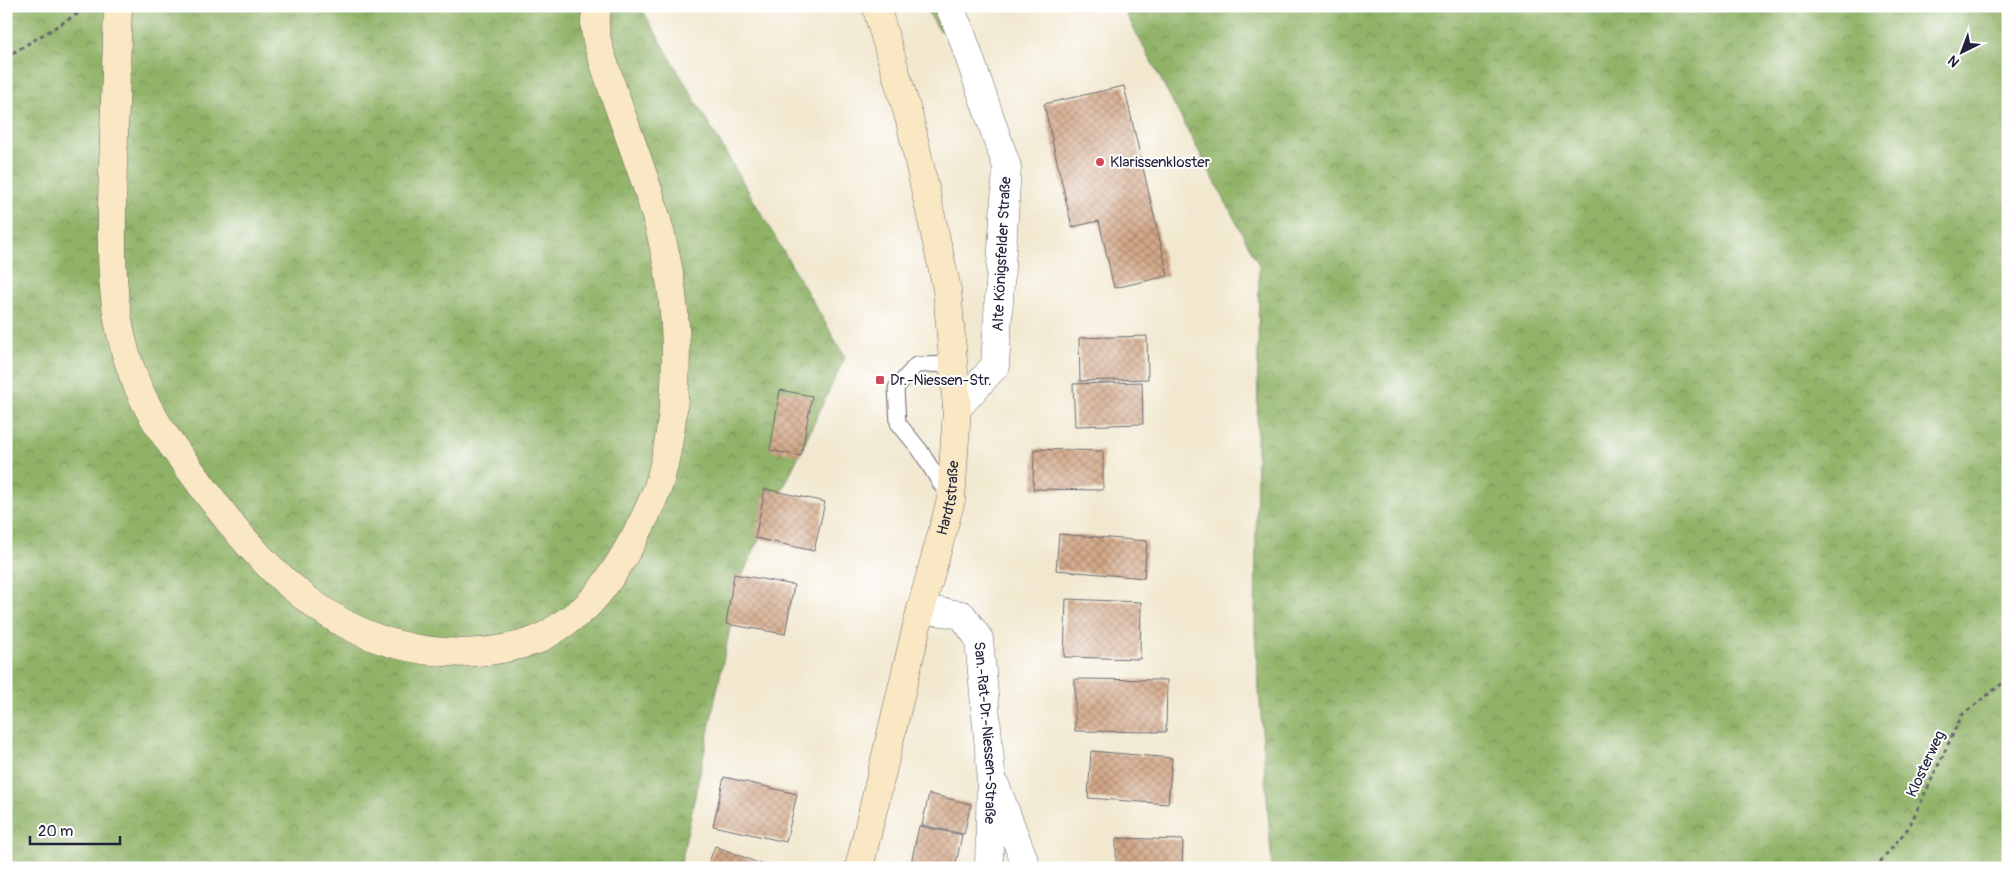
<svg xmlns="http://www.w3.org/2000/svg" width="2014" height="874" font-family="Pangolin,sans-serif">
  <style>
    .forest { fill: url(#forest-crowns); stroke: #5a6a52 }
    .building { fill: url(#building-cross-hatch) }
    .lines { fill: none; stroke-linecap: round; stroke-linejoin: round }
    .lane-casing { stroke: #6a676f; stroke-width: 17 }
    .street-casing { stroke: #6a676f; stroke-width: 29 }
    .secondary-casing { stroke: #6a676f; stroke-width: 29 }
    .path { stroke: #6a676f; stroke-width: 3; stroke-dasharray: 4 4; stroke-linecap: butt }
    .lane { stroke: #fff; stroke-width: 15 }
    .street { stroke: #fff; stroke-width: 28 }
    .secondary { stroke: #fae7c3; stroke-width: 28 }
    .poi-dot { fill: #d1495b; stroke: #fff; stroke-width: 2 }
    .labels { text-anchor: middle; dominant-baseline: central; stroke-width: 4; stroke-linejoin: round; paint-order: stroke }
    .poi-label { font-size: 15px; fill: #22223b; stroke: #fff; text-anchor: start }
    .street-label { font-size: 15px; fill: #22223b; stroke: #fff }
  </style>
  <defs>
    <pattern id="forest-crowns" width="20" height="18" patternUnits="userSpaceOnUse" patternTransform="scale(1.25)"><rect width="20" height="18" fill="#91b368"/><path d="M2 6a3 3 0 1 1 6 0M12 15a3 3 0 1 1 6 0" fill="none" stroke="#769157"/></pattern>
    <pattern id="building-cross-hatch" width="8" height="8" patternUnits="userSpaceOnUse" patternTransform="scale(1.25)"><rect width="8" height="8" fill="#d3a887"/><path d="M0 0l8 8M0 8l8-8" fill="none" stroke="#ab8870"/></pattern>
  </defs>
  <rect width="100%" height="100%" fill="#fff"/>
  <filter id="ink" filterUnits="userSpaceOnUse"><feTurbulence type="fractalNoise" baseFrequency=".02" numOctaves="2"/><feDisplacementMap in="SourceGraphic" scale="10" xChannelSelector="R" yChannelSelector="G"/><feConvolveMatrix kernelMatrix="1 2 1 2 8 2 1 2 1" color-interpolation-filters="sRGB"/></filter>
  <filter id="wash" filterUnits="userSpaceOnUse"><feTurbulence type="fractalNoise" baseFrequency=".0096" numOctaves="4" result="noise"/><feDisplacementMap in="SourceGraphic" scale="20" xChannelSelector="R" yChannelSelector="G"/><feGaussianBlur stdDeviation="1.12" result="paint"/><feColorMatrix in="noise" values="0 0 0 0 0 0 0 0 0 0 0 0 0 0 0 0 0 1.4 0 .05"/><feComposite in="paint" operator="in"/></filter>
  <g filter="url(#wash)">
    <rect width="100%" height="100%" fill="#f1e8cf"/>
    <!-- forest -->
    <path class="forest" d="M6 6H640L845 357 740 580 680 868H6Z
      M924 6H970L940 31Z
      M1122 6H2008V868H1272L1255 633 1259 265Z"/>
    <g id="blocks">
      <!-- building -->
      <path class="building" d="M1124 86 1168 276 1114 288 1099 221 1072 227 1044 104Z
        M1147 336 1148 379 1080 381 1079 338Z
        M1142 382 1143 424 1075 426 1073 384Z
        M780 390 812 396 801 456 770 450Z
        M1034 449 1103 451V490L1033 489Z
        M765 489 825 502 814 551 755 538Z
        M1059 534 1147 541 1144 578 1056 570Z
        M734 574 794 585 785 634 726 624Z
        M1066 599 1141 602 1140 659 1064 657Z
        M1075 679 1167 680 1166 732 1075 731Z
        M1091 751 1172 758 1168 804 1088 798Z
        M724 777 797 794 786 842 713 826Z
        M929 794 971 804 964 834 922 825Z
        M919 826 962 835 955 868H910Z
        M1116 838 1183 840 1182 868H1116Z
        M715 846 771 868H707Z"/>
    </g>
  </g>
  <g filter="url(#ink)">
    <use href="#blocks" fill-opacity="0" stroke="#6a676f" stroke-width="1"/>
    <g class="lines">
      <defs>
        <path id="lane" d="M948 496 920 450 898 423 896 388 916 365 955 364"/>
        <g id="street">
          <path d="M949 6 961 33 1007 167 995 366 957 408"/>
          <path id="s1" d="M921 609 962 615 979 639 991 772 989 868"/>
          <path d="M996 787 1027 868"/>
        </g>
        <g id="secondary">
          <path d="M118 6C116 60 115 113 113 167 111 241 107 317 138 387 152 420 173 447 194 475 234 531 279 586 340 621 397 654 471 662 534 641 547 636 569 620 581 611 609 588 644 524 657 489 662 477 664 463 667 450 682 372 678 289 655 213 641 164 621 117 606 69 601 54 594 37 595 22 595 17 597 11 598 6"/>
          <path id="s2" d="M859 868 921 609 951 500 957 408 947 289 910 121 876 6"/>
        </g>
      </defs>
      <!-- lane casing -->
      <use href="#lane" class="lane-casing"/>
      <!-- street casing -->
      <use href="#street" class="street-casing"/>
      <!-- secondary casing -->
      <use href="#secondary" class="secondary-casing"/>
      <!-- path -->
      <path class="path" d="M6 57 89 7
        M1875 868 1909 827 1962 715 2008 679"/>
      <!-- lane -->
      <use href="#lane" class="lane"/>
      <!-- street -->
      <use href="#street" class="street"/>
      <!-- secondary -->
      <use href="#secondary" class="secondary"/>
    </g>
  </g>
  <!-- markers -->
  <g class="poi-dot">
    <circle cx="1100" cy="162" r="5"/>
    <rect x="875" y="375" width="10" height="10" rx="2.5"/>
  </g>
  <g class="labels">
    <!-- poi labels -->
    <g class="poi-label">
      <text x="1110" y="162">Klarissenkloster</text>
      <text x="890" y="380">Dr.-Niessen-Str.</text>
    </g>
    <!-- street labels -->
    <g class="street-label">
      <text transform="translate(1002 254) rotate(-87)">Alte Königsfelder Straße</text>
      <text stroke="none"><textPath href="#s2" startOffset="381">Hardtstraße</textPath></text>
      <text stroke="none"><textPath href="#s1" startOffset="165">San.-Rat-Dr.-Niessen-Straße</textPath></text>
      <text transform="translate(1926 764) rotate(-65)">Klosterweg</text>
    </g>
  </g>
  <!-- margin -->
  <rect width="2014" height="874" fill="none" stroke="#fff" stroke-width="25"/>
  <!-- north arrow -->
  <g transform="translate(1962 52) rotate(222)" stroke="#ffffff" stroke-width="4" paint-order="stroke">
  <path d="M0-4L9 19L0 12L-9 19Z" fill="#22223b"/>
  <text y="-8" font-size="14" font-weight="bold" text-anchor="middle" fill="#22223b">N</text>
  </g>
  <!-- scale -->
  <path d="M30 836v8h90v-8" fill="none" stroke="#22223b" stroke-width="2.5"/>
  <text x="38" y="836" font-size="15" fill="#22223b" stroke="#ffffff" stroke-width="4" paint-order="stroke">20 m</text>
</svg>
